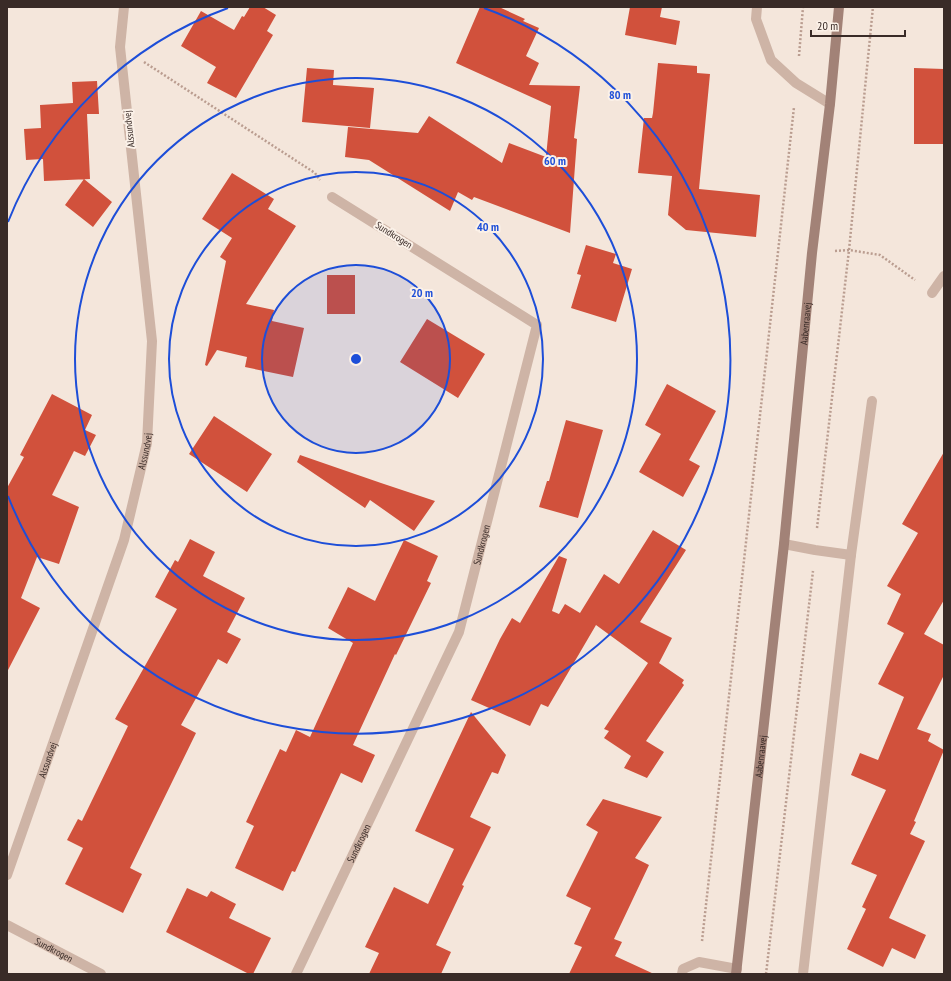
<svg xmlns="http://www.w3.org/2000/svg" width="951" height="981" font-family="'PT Sans Narrow',sans-serif">
  <style>
    .building { fill: #d1513c }
    .lines { fill: none; stroke-linecap: round; stroke-linejoin: round }
    .path { stroke: #ba9d90; stroke-width: 2.5; stroke-dasharray: 2 2; stroke-linecap: butt }
    .street { stroke: #ceb4a6; stroke-width: 10 }
    .secondary { stroke: #a28277; stroke-width: 10 }
    .ring { fill: none; stroke: #1d4ed8; stroke-width: 2 }
    .labels { text-anchor: middle; dominant-baseline: central; stroke-width: 4; stroke-linejoin: round; paint-order: stroke }
    .street-label { font-size: 10px; fill: #392b27; stroke: #fbf1e8 }
    .centre { fill: #1d4ed8; stroke: #fbf1e8; stroke-width: 2 }
    .ring-label { font-size: 12px; text-anchor: middle; font-weight: bold; fill: #1d4ed8; stroke: #fbf1e8; stroke-width: 4; stroke-linejoin: round; paint-order: stroke }
  </style>
  <rect width="100%" height="100%" fill="#f4e6db"/>
  <!-- building -->
  <path class="building" d="M250 7H263L276 15 267 31 273 35 236 98 207 83 216 67 181 46 201 11 234 30 242 16 244 17Z
    M480 7H499L525 19 523 21 539 28 526 56 539 63 529 85 580 86 574 138 577 139 570 233 474 197 472 200 458 192 450 211 369 160 345 157 348 127 418 133 429 116 502 163 509 143 546 157 551 106 456 63Z
    M630 7H662L660 17 680 21 676 45 625 35Z
    M658 63 697 66V73L710 74 699 189 760 195 756 237 686 230 668 215 672 176 638 173 644 118H652L653 113Z
    M307 68 334 70 333 85 374 88 370 128 302 122Z
    M914 68 944 69V144H914Z
    M97 81 99 114H87L90 179 44 181 43 159 26 160 24 129 41 128 40 105 73 103 72 82Z
    M232 173 274 199 268 209 296 226 246 304 274 310 272 321 304 328 293 377 245 367 247 357 217 350 207 366 205 365 226 261 220 257 232 238 202 219Z
    M84 179 112 202 93 227 65 205Z
    M586 245 616 254 613 263 632 269 616 322 571 308 581 275 577 274Z
    M327 275H355V314H327Z
    M427 319 485 354 458 398 400 362Z
    M667 384 716 411 689 460 700 466 683 497 639 472 661 434 645 425Z
    M52 394 92 415 85 430 96 435 85 456 74 451 52 495 79 507 59 564 37 557 21 598 40 608 7 672V488L24 457 20 455Z
    M214 416 272 454 247 492 189 454Z
    M566 420 603 430 578 518 539 507 547 481H549Z
    M944 452V600L924 634 944 645V675L917 729 931 734 928 741 944 750 914 821 916 822 910 834 925 841 889 918 926 935 915 959 892 948 883 967 847 949 866 909 862 907 877 875 851 864 886 790 851 775 860 753 878 760 904 697 878 684 904 633 887 624 901 594 887 586 918 533 902 524Z
    M300 455 381 483 435 501 414 531 370 500 365 508 297 462Z
    M653 530 686 550 640 622 672 638 659 663 684 680 682 683 684 685 646 741 664 752 647 778 624 768 631 756 604 738 609 731 604 729 648 663 596 625 548 707 541 704 530 726 471 700 500 639 512 618 520 623 559 556 567 559 552 611 559 614 565 604 580 613 604 574 619 584Z
    M190 539 215 552 203 576 245 598 227 632 241 639 227 664 218 659 181 725 196 733 130 868 142 874 123 913 65 884 83 848 67 840 78 819 82 821 128 726 115 719 177 609 155 597 175 560 178 562Z
    M404 540 438 556 427 581 431 583 396 655 395 654 353 745 375 755 362 783 341 773 295 872 292 871 283 891 235 868 254 826 246 822 280 749 286 752 296 730 310 737 353 643 328 628 348 587 375 601Z
    M471 712 506 755 498 774 492 772 470 817 491 827 462 885 464 886 436 945 451 952 441 974H369L379 953 365 947 394 887 428 904 454 849 415 831Z
    M603 799 662 817 635 858 649 865 614 939 622 942 615 956 654 974H569L582 947 574 944 591 908 566 896 598 832 586 825Z
    M187 888 207 897 211 891 236 904 229 918 271 938 253 974H249L166 932Z"/>
  <g class="lines">
    <!-- path -->
    <path class="path" d="M799 56 803 7
      M144 62 315 173 320 180
      M835 251 849 250 880 255 915 280
      M817 528 849 250 873 7
      M702 941 794 107
      M766 974 813 571"/>
    <!-- street -->
    <g class="street">
      <path d="M757 7 756 19 771 60 796 83 830 104"/>
      <path d="M932 293 944 276"/>
      <path d="M784 544 815 550 851 555"/>
      <path id="s1" d="M7 875 124 540 147 443 152 341 120 47 124 7"/>
      <path id="s2" d="M7 925 101 974"/>
      <path id="s3" d="M296 974 459 632 537 325 332 197"/>
      <path d="M682 974 683 969 699 962 737 969"/>
      <path d="M803 974 851 555 872 401"/>
    </g>
    <!-- secondary -->
    <path class="secondary" id="s4" d="M736 974 784 544 812 253 830 104 839 7"/>
  </g>
  <!-- distance rings -->
  <circle cx="356" cy="359" r="94" fill="#1d4ed8" fill-opacity=".12"/>
  <g class="ring">
    <circle cx="356" cy="359" r="94"/>
    <circle cx="356" cy="359" r="187"/>
    <circle cx="356" cy="359" r="281"/>
    <path d="M8 222A374 374 0 0 1 228 8M484 8A374 374 0 1 1 8 496"/>
  </g>
  <g class="labels">
    <!-- street labels -->
    <g class="street-label">
      <text transform="translate(129 129) rotate(-96)">Alssundvej</text>
      <text transform="translate(394 235) rotate(32)">Sundkrogen</text>
      <text stroke="none"><textPath href="#s4" startOffset="654">Aabenraavej</textPath></text>
      <text stroke="none"><textPath href="#s1" startOffset="446">Alssundvej</textPath></text>
      <text stroke="none"><textPath href="#s3" startOffset="469">Sundkrogen</textPath></text>
      <text stroke="none"><textPath href="#s4" startOffset="219">Aabenraavej</textPath></text>
      <text stroke="none"><textPath href="#s1" startOffset="122">Alssundvej</textPath></text>
      <text stroke="none"><textPath href="#s3" startOffset="145">Sundkrogen</textPath></text>
      <text stroke="none"><textPath href="#s2" startOffset="53">Sundkrogen</textPath></text>
    </g>
  </g>
  <circle cx="356" cy="359" r="6" class="centre"/>
  <g class="ring-label">
    <text x="620" y="99">80 m</text>
    <text x="555" y="165">60 m</text>
    <text x="488" y="231">40 m</text>
    <text x="422" y="297">20 m</text>
  </g>
  <!-- border -->
  <rect width="951" height="981" fill="none" stroke="#392b27" stroke-width="16"/>
  <!-- scale -->
  <path d="M811 30v6h94v-6" fill="none" stroke="#392b27" stroke-width="2"/>
  <text x="817" y="30" font-size="12" fill="#392b27" stroke="#fbf1e8" stroke-width="3" paint-order="stroke">20 m</text>
</svg>
